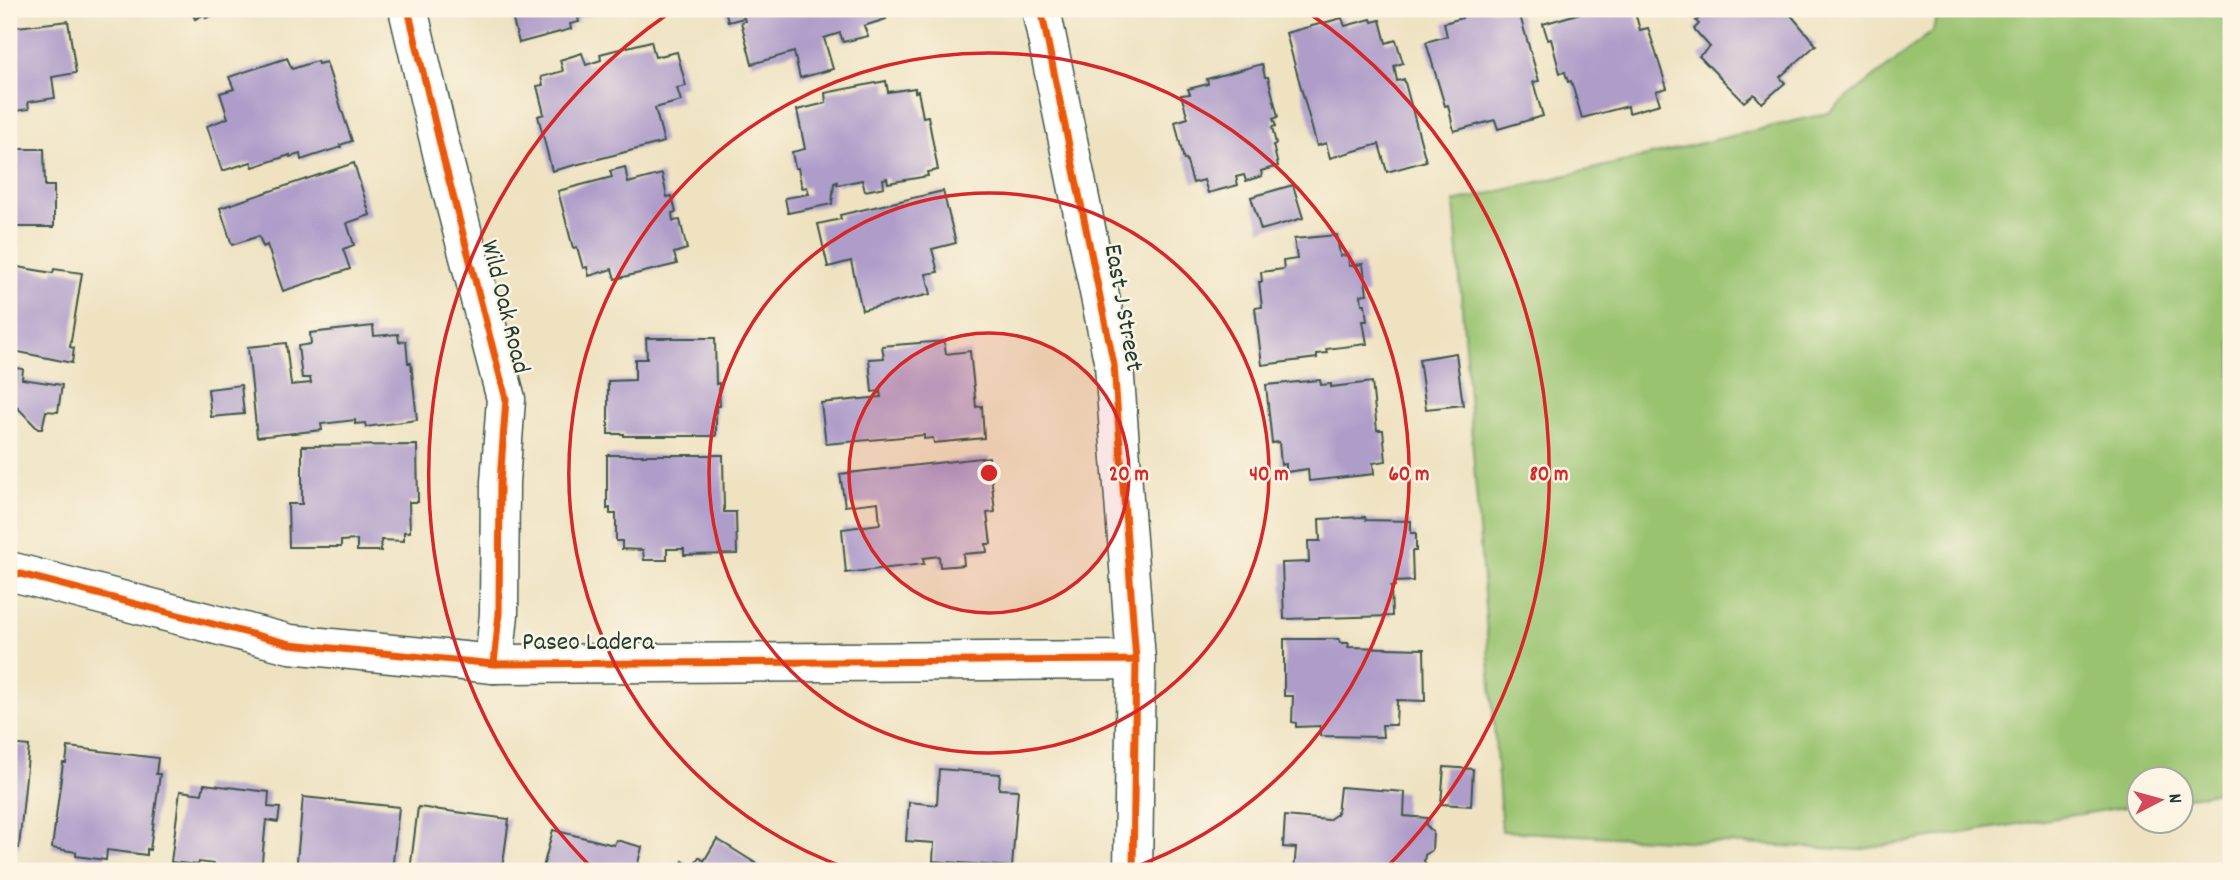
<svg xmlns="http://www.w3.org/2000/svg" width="2240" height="880" font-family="Dekko,sans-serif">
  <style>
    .green { fill: #9ac370; stroke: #5c8052; stroke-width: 2 }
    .building { fill: #ae9cc9 }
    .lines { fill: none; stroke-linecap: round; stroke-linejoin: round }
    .minor-casing { stroke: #3e5649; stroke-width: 41 }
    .tertiary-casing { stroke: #3e5649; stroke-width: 41 }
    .minor { stroke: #fff; stroke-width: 38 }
    .tertiary { stroke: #fff; stroke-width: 38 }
    .cycleway-casing { stroke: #fcf5e5; stroke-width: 11 }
    .cycleway { stroke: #e8590c; stroke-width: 7 }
    .ring { fill: none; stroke: #d62828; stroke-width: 3.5 }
    .labels { text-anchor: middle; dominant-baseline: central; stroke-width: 5; stroke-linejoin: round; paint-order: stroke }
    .street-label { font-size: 26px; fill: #1f3d34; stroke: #fcf5e5 }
    .centre { fill: #d62828; stroke: #fcf5e5; stroke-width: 3.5 }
    .ring-label { font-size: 21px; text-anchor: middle; font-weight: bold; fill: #d62828; stroke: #fcf5e5; stroke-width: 5; stroke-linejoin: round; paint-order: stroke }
  </style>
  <rect width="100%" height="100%" fill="#fcf5e5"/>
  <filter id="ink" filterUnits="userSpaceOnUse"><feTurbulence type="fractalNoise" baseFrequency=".0143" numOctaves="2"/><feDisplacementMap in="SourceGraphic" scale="14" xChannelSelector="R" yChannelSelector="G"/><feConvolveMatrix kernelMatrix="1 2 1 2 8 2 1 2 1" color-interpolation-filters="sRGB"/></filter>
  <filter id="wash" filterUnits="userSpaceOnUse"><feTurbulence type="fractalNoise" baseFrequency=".00686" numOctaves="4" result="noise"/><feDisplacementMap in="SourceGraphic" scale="28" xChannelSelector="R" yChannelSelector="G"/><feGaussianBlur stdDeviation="1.57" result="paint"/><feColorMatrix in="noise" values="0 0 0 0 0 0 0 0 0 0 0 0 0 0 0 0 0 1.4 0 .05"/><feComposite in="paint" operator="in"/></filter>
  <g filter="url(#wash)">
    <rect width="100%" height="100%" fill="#eee2c1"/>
    <!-- green -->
    <path class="green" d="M1938 9H2231V790L2181 798 2180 778H2138V805L1857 850 1502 831 1454 202 1828 113 1933 31Z"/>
    <g id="blocks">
      <!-- building -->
      <path class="building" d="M191 9H226L206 18 205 14 195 19Z
        M510 9H609V10L578 18 579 22 570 24 571 29 519 43Z
        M725 9H893L884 12 886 19 864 26 868 36 843 42 840 33 824 38 833 69 800 78 794 52 752 64 741 22 745 21 744 18 728 22Z
        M1459 9H1518L1539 81 1533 82 1543 116 1498 129 1495 120 1454 131 1448 105 1445 106 1426 42 1447 36 1444 23 1462 18Z
        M1594 9H1598L1599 13 1614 9H1634L1640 30 1648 28 1667 88 1656 91 1660 104 1629 113 1628 106 1582 118 1571 81 1568 82 1565 72 1560 73 1551 39 1548 40 1543 24Z
        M1710 9H1786L1816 45 1780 77 1785 83 1762 103 1754 94 1744 102 1699 56 1710 47 1694 29 1699 24 1696 21Z
        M1342 18 1345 26 1371 19 1372 22 1380 20 1386 43 1396 40 1403 63 1394 66 1397 81 1404 79 1426 161 1387 172 1379 144 1330 158 1326 143 1317 146 1286 33Z
        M68 21 76 73 52 77 55 98 28 102 29 109 9 112V28Z
        M651 41 655 57 677 52 686 86 677 88 681 101 655 108 664 142 552 171 538 116 544 114 537 86 543 85 541 77 563 71 560 60 582 53 586 65 601 60 600 54Z
        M287 58 292 69 317 61 318 64 326 62 352 141 340 145 341 147 301 160 300 154 290 157V155L253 167 251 162 222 171 207 126 228 118 220 93 234 89 229 77Z
        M1262 64 1265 77H1268L1278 117 1273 119 1276 126 1272 127 1276 144 1273 145 1278 166 1261 171 1262 176 1246 181 1244 175 1236 177 1238 185 1208 193 1204 180 1193 183 1186 159 1184 160 1175 122 1188 118 1181 95 1190 94 1188 89 1208 84 1207 79Z
        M886 81 888 92 915 88V92L918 91 923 117 928 116 938 170 927 172 928 176 888 183 887 178 883 179 884 187 865 191 862 180 837 185V182L834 183 832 204 788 213 785 198 809 194 807 187 802 188 798 168H795L792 152 805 149 797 110 826 103 825 93Z
        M9 144H14L15 149H44L45 186H54V227H9Z
        M354 163 370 215 347 223 354 245 343 249 350 269 283 291 267 245 263 247 259 236 232 245 220 208Z
        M625 167 628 183 662 174 667 197 672 196 676 212 672 213 673 221 680 220 687 249 674 253 677 264 615 279 612 269 589 276 587 267 583 268 577 247 573 248 558 191 612 177 610 171Z
        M1293 185 1303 218 1261 230 1251 197Z
        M943 191 956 243 932 249 938 272 926 274 931 294 862 310 851 261 828 267 818 224 841 219 840 215Z
        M1337 235 1340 256 1348 255 1349 266 1363 264 1367 294 1361 295 1362 304H1365L1367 321H1363L1367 344 1326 349 1327 353 1317 354V358L1262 365 1255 308 1262 307 1259 282H1262L1261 272 1284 269 1283 261 1297 259 1294 239Z
        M12 266 53 273 54 269 82 273 70 347 74 348 72 363 9 350V278Z
        M373 326 374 336 398 334 399 342 406 341 408 363H411L417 420 366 427 365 423 355 424V420L321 424 322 430 257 437 248 347 286 343 291 385 311 383 310 378H302L298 346 311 344 310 333Z
        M646 338H715L716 384 719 383 720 406H716V436H624V434H608V381L635 380V359H647Z
        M944 341 946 354 970 351 976 407 982 406 984 438 934 443 933 438 924 439V435L826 444 821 403 881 397 880 391 872 392 869 359 884 358 882 346Z
        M1456 353 1463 405 1426 409 1419 359Z
        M9 367 23 369 22 379 62 385 58 412 46 411 42 429H38L17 407 15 410H9Z
        M1320 380 1321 385 1331 384V387L1372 382 1377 430H1383L1386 461 1373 463 1374 474 1309 481 1308 469 1286 472V464L1281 465 1279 442 1272 443 1266 385Z
        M241 385 244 414 211 417 208 389Z
        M417 445 418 502H409L410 532H404V541L381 540V551H357V540L341 541V547H289L288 504H302V446Z
        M607 455H723L724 512H736L737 554 684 555V549H667V560H644L643 550 622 549V541H616V514H610V508L607 509Z
        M989 457 995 512 987 513 991 544H986L987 552 963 554 964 565 940 567 939 556 923 558 924 564 846 573 842 529 880 524 878 502 845 506 840 474Z
        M1365 517 1366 520 1411 521V533H1416V551H1412L1413 581 1395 582V586H1391L1392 616 1284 619 1282 563 1309 562 1308 541H1320L1319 519Z
        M1284 639H1339L1340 643H1349L1348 647 1424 649 1425 701 1397 700 1396 725H1382L1383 737 1320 736V726L1296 727V723L1292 722 1293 696H1284Z
        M9 744 29 746 19 848 9 847Z
        M68 747 158 758 156 774H160L150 850 147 849V855L107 850 106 860 76 856V852L52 848 63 763H66Z
        M1444 767 1473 769 1471 806 1441 804Z
        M939 769 1000 774 999 789 1018 790 1012 867 933 861 934 843 906 841 909 802 937 805Z
        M204 784 269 792 268 807 280 808 278 822 266 820 261 871H213L214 864 199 862 198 865 171 862 180 791 202 794Z
        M1340 787 1405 792 1404 816 1427 818 1426 825 1433 832 1432 850 1425 855 1424 861 1428 867 1427 871H1294L1296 848 1283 847 1285 816 1328 820 1337 814Z
        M303 797 399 807 392 871H296Z
        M418 807 509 819 502 871H410Z
        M553 830 614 845 616 840 642 847 636 871H542Z
        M717 839 768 871H677L683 861 692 867 699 857 704 861Z"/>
    </g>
  </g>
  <g filter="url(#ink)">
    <use href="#blocks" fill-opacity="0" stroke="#3e5649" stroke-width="2"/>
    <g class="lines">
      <defs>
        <path id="minor" d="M408 9 444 161 506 399 500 482 499 614 494 664"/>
        <path id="tertiary" d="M1041 9 1114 365 1136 660 1133 871
          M9 571 290 644 494 664 1136 660"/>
      </defs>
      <!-- minor casing -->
      <use href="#minor" class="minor-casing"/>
      <!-- tertiary casing -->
      <use href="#tertiary" class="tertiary-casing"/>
      <!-- minor -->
      <use href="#minor" class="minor"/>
      <!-- tertiary -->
      <use href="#tertiary" class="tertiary"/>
      <defs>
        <path id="cycleway" d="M408 9 444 161 506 399 500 482 499 614 494 664
          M1041 9 1114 365 1136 660 1133 871
          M9 571 290 644 494 664 1136 660"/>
      </defs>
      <!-- cycleway casing -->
      <use href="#cycleway" class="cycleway-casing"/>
      <!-- cycleway -->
      <use href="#cycleway" class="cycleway"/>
    </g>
  </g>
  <!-- distance rings -->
  <circle cx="989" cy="473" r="140" fill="#d62828" fill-opacity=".12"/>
  <g class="ring">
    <circle cx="989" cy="473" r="140"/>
    <circle cx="989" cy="473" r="280"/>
    <path d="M852 870A420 420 0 1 1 1126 870"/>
    <path d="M593 869A560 560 0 0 1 672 11M1306 11A560 560 0 0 1 1385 869"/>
  </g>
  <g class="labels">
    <!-- street labels -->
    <g class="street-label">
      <text transform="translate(504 307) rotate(76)">Wild Oak Road</text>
      <text transform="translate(1122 308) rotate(80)">East J Street</text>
      <text x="588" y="643">Paseo Ladera</text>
    </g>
  </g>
  <circle cx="989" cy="473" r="10" class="centre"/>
  <g class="ring-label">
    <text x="1129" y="480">20 m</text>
    <text x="1269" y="480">40 m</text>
    <text x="1409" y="480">60 m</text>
    <text x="1549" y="480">80 m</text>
  </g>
  <!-- margin -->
  <rect width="2240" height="880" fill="none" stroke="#fcf5e5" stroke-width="35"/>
  <!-- north arrow -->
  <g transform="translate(2160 800) rotate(84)"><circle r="33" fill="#fcf5e5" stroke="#a4ab9e" stroke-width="2"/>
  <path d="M0-5L12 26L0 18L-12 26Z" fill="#d1495b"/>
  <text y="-10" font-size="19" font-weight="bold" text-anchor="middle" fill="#1f3d34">N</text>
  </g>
</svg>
